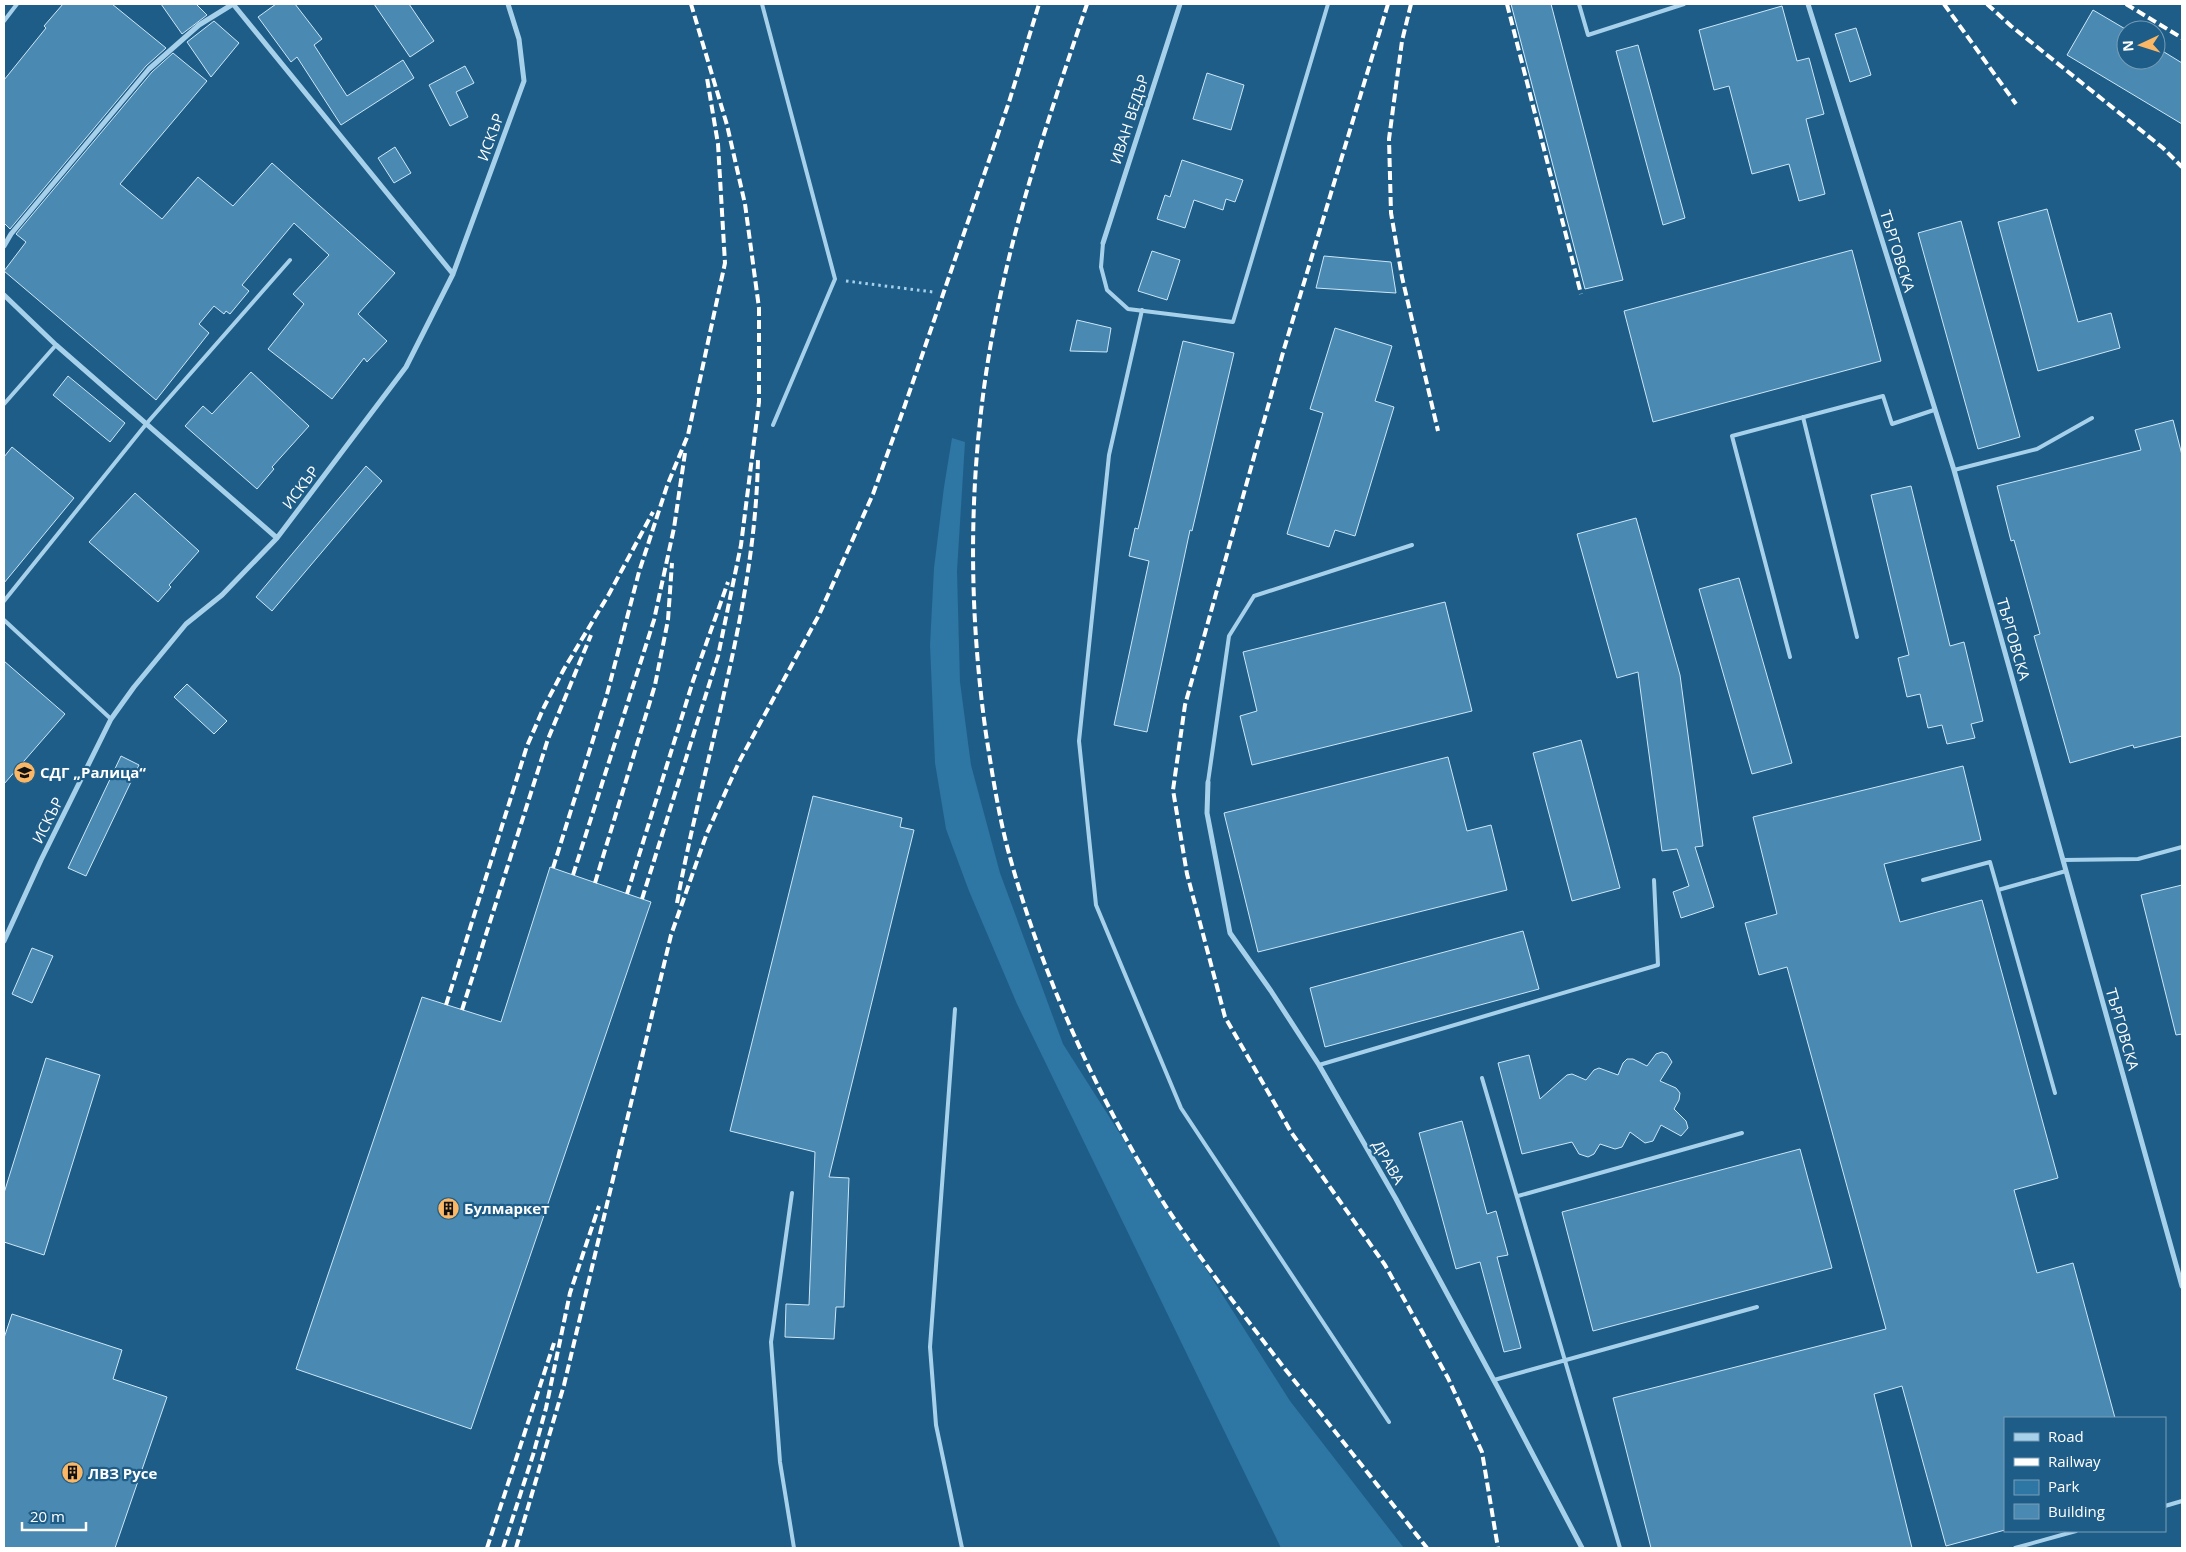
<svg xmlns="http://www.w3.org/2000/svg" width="2186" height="1552" font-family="'Open Sans',sans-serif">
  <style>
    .green { fill: #2e76a4 }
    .building { fill: #4a89b2; stroke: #cce7f8 }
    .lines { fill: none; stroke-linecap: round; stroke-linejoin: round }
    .path { stroke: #a7d1eb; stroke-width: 3; stroke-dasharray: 2.5 4; stroke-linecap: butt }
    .service { stroke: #a7d1eb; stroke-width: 4 }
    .minor { stroke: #a7d1eb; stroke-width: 5 }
    .rail { stroke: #fff; stroke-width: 4; stroke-dasharray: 9 4; stroke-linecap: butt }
    .labels { text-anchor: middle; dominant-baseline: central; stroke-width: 4.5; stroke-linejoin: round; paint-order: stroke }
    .street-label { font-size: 15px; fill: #fff; stroke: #1e5d88 }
    .poi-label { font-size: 15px; font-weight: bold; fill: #fff; stroke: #1e5d88; text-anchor: start }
  </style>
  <rect width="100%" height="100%" fill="#1e5d88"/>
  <!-- green -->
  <path class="green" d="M952 438 965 442 957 571 960 682 971 765 1000 873 1063 1044 1290 1401 1404 1548H1281L1017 1004 969 891 946 829 935 763 930 645 934 568 944 487Z"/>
  <!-- building -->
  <path class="building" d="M63 4H112L166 48 146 66 10 229 4 223V80L46 28 44 26Z
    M161 4H196L207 15 182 34Z
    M276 4H295L322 39 314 45 347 96 403 60 414 78 341 125 297 57 291 62 258 17Z
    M374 4H409L434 41 410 57Z
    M1511 4H1551L1623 280 1585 289Z
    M1782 6 1797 61 1809 58 1824 114 1806 119 1825 194 1799 201 1789 164 1752 174 1729 86 1714 90 1699 30Z
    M2093 10 2127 30 2126 60H2156V47L2182 63V124L2067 55Z
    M214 21 239 43 211 77 187 42Z
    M1856 28 1871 75 1850 82 1835 34Z
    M1638 45 1685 218 1663 225 1616 51Z
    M173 53 207 81 120 184 162 219 198 177 233 206 272 163 395 273 358 314 387 341 367 362 364 358 332 399 268 349 304 304 293 294 329 255 294 223 242 285 249 291 230 314 226 311 224 314 214 306 199 324 209 333 156 400 4 271 26 242 16 234 152 72Z
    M465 66 474 83 456 92 468 117 450 126 429 85Z
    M1207 73 1244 85 1231 130 1193 119Z
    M395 147 411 173 394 183 378 158Z
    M1182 160 1243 180 1235 202 1226 199 1223 210 1194 200 1185 228 1157 219 1165 195 1170 197Z
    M2047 209 2078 322 2111 313 2120 348 2038 371 1998 222Z
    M1961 221 2020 437 1978 449 1918 233Z
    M1852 250 1881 361 1653 422 1624 311Z
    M1152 251 1180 260 1167 300 1138 291Z
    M1324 256 1391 262 1396 293 1316 288Z
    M1077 320 1111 328 1107 352 1070 351Z
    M1335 328 1392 346 1375 401 1394 407 1355 536 1335 530 1329 547 1287 534 1323 413 1310 409Z
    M1183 341 1234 353 1192 531 1190 530 1147 732 1114 725 1149 561 1129 556 1135 528 1138 529Z
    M251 372 309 426 272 467 274 469 257 489 185 426 203 406 212 414Z
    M68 376 125 423 110 442 53 395Z
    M2173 420 2182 455V736L2134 748 2133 745 2070 763 2034 636 2040 634 2014 540 2011 541 1997 486 2141 450 2135 430Z
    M12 447 74 498 4 583V457Z
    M366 466 382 481 272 611 256 597Z
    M1911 486 1950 646 1964 642 1983 721 1971 724 1975 738 1947 744 1942 725 1928 728 1920 694 1907 697 1898 658 1909 655 1871 495Z
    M135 493 199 551 169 585 171 587 158 602 89 542Z
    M1636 518 1680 675 1703 846 1695 847 1714 907 1681 918 1673 892 1689 886 1677 849 1662 851 1638 672 1617 678 1577 534Z
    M1739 578 1792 763 1752 774 1699 589Z
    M1445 602 1472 711 1252 765 1240 716 1257 711 1243 652Z
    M4 661 65 714 4 784Z
    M187 684 227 721 214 734 174 697Z
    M1581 740 1620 888 1572 901 1533 753Z
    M121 756 139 765 86 876 68 868Z
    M1448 757 1467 831 1491 825 1507 890 1258 952 1224 813Z
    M1963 766 1981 840 1884 864 1900 922 1982 900 2058 1178 2014 1190 2037 1273 2073 1263 2115 1418H2005V1530L1946 1546 1902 1386 1874 1394 1912 1548H1651L1613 1398 1886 1329 1787 967 1759 975 1745 923 1777 914 1753 817Z
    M813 796 902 818 900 827 914 830 829 1177 849 1178 844 1307H836L834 1339 785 1337 786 1304 809 1305 815 1152 730 1131Z
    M550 867 651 902 471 1429 296 1369 422 997 501 1022Z
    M2182 885V1034L2176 1035 2141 895Z
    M1523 931 1539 989 1325 1047 1310 988Z
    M32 948 53 956 32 1003 12 994Z
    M1662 1052 1667 1054 1672 1062 1660 1081 1676 1088 1680 1093 1679 1100 1674 1109 1686 1121 1688 1128 1681 1136 1661 1125 1653 1141 1645 1143 1630 1132 1622 1147 1615 1149 1600 1144 1594 1154 1588 1157 1579 1154 1572 1142 1522 1154 1498 1063 1529 1055 1540 1099 1567 1075 1572 1074 1586 1080 1594 1070 1599 1068 1618 1075 1623 1063 1627 1059H1633L1647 1066 1656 1054Z
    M46 1058 100 1075 44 1255 4 1242V1193Z
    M1462 1121 1487 1214 1496 1211 1508 1255 1497 1257 1521 1348 1504 1352 1480 1262 1456 1269 1419 1133Z
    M1800 1149 1832 1268 1593 1331 1562 1212Z
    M12 1314 122 1350 113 1379 167 1397 115 1548H4V1338Z"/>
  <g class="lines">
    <!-- path -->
    <path class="path" d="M846 281 933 292"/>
    <!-- service -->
    <path class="service" d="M762 4 835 279 773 425
      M1579 4 1588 35 1684 4
      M4 21 17 4
      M1103 243 1101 267 1107 290 1128 309 1233 322 1328 4
      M1142 310 1109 455 1079 741 1096 905 1181 1108 1389 1422
      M4 404 56 345
      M1803 417 1857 637
      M1954 470 2037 449 2092 418
      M4 601 147 423 290 260
      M4 620 111 719
      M1790 657 1732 436 1883 396 1892 424 1934 410
      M1208 782 1229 636 1254 596 1412 545
      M2063 860 2138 859 2182 847
      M1923 880 1990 862 1998 890 2066 871
      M1998 890 2055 1093
      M955 1009 930 1347 936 1425 962 1548
      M1319 1065 1658 965 1654 880
      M1482 1078 1620 1548
      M792 1193 771 1342 780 1462 794 1548
      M1518 1196 1742 1133
      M1494 1380 1757 1307
      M2165 1506 2182 1501
      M2015 1548 2076 1531"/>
    <!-- minor -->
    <path class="minor" d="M233 4 453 274
      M1808 4 1954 470 2182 1286
      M1103 243 1180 4
      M4 246 11 234 149 69 199 25 233 4
      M4 295 56 345 277 538
      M1208 782 1207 813 1230 933 1271 991 1319 1065 1396 1199 1498 1388 1582 1548
      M4 941 41 860 111 719 134 687 186 624 222 595 277 538 406 367 453 274 524 81 519 39 508 4"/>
    <!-- rail -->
    <path class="rail" d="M1087 4C1056 96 1023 192 1002 288 969 434 965 585 986 734 992 772 998 812 1008 850 1042 976 1096 1095 1165 1205 1202 1262 1244 1316 1285 1369 1333 1429 1380 1488 1427 1548
      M1388 4 1284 349 1185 705 1173 790 1187 874 1225 1017 1291 1132 1385 1265 1448 1378 1482 1452 1498 1548
      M1411 4 1402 41 1389 139 1391 213 1402 277 1438 431
      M1507 4 1581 294
      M1944 4 2016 104
      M1987 4 2011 26 2163 148 2182 167
      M2126 4 2182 38
      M553 868 606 698 639 572 667 486 688 435 725 263 718 144 707 78
      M573 875 654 620 674 528 685 453
      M595 883 655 685 668 620 672 563
      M627 894 693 681 728 582
      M642 899 718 656 741 545 759 402V308L745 204 727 125 691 4
      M677 903C704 755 755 611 758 459
      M446 1005 527 746 544 707 564 669 609 594 653 512
      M462 1010 548 739 591 635
      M487 1548 554 1343
      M503 1548 533 1455 546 1408 570 1293 599 1206
      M516 1548 564 1385 671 935 707 833 740 760 819 615 873 494 905 405 1009 102 1039 4"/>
  </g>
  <!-- icons -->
  <defs>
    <symbol id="school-disc" viewBox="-11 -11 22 22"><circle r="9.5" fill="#fab766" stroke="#1e5d88"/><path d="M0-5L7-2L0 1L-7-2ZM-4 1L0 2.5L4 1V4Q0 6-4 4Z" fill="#111"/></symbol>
    <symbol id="building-disc" viewBox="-11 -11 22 22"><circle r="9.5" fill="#fab766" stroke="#1e5d88"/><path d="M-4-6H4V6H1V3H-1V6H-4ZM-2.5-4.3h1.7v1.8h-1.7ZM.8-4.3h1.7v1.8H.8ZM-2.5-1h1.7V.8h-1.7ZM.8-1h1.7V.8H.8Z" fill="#111"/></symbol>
  </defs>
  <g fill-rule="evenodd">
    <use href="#school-disc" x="12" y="760" width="25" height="25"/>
    <use href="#building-disc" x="436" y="1196" width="25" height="25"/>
    <use href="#building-disc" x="60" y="1460" width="25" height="25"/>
  </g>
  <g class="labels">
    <!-- street labels -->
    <g class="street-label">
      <text transform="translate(1129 119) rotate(-72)">ИВАН ВЕДЪР</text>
      <text transform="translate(490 137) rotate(-70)">ИСКЪР</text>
      <text transform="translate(1898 251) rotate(73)">ТЪРГОВСКА</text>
      <text transform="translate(300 487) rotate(-53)">ИСКЪР</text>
      <text transform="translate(2014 639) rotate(74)">ТЪРГОВСКА</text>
      <text transform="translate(47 820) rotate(-63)">ИСКЪР</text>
      <text transform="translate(2123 1029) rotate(74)">ТЪРГОВСКА</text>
      <text transform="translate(1389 1162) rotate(60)">ДРАВА</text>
    </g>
    <!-- poi labels -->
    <g class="poi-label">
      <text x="40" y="772">СДГ „Ралица“</text>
      <text x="464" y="1208">Булмаркет</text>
      <text x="88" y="1473">ЛВЗ Русе</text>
    </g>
  </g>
  <!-- border -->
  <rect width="2186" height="1552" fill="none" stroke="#ffffff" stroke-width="10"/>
  <!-- legend -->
  <rect x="2004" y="1417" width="162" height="115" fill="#1e5d88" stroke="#789eb8"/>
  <rect x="2014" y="1433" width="25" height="8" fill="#a7d1eb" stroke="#789eb8"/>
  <text x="2048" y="1442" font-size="15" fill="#ffffff">Road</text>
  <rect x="2014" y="1458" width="25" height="8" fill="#ffffff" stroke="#789eb8"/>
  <text x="2048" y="1467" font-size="15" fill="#ffffff">Railway</text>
  <rect x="2014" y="1480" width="25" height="15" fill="#2e76a4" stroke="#789eb8"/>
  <text x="2048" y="1492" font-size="15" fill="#ffffff">Park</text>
  <rect x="2014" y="1504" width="25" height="15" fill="#4a89b2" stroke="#789eb8"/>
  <text x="2048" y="1517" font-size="15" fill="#ffffff">Building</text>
  <!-- north arrow -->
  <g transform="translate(2141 45) rotate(266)"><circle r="24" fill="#1e5d88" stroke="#789eb8"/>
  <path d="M0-4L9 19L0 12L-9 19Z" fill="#fab766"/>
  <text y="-8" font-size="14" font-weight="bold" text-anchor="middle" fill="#ffffff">N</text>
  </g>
  <!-- scale -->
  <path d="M22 1522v8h64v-8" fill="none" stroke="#ffffff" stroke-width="2.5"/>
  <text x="30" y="1522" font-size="15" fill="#ffffff" stroke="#1e5d88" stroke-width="4" paint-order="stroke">20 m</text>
</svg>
